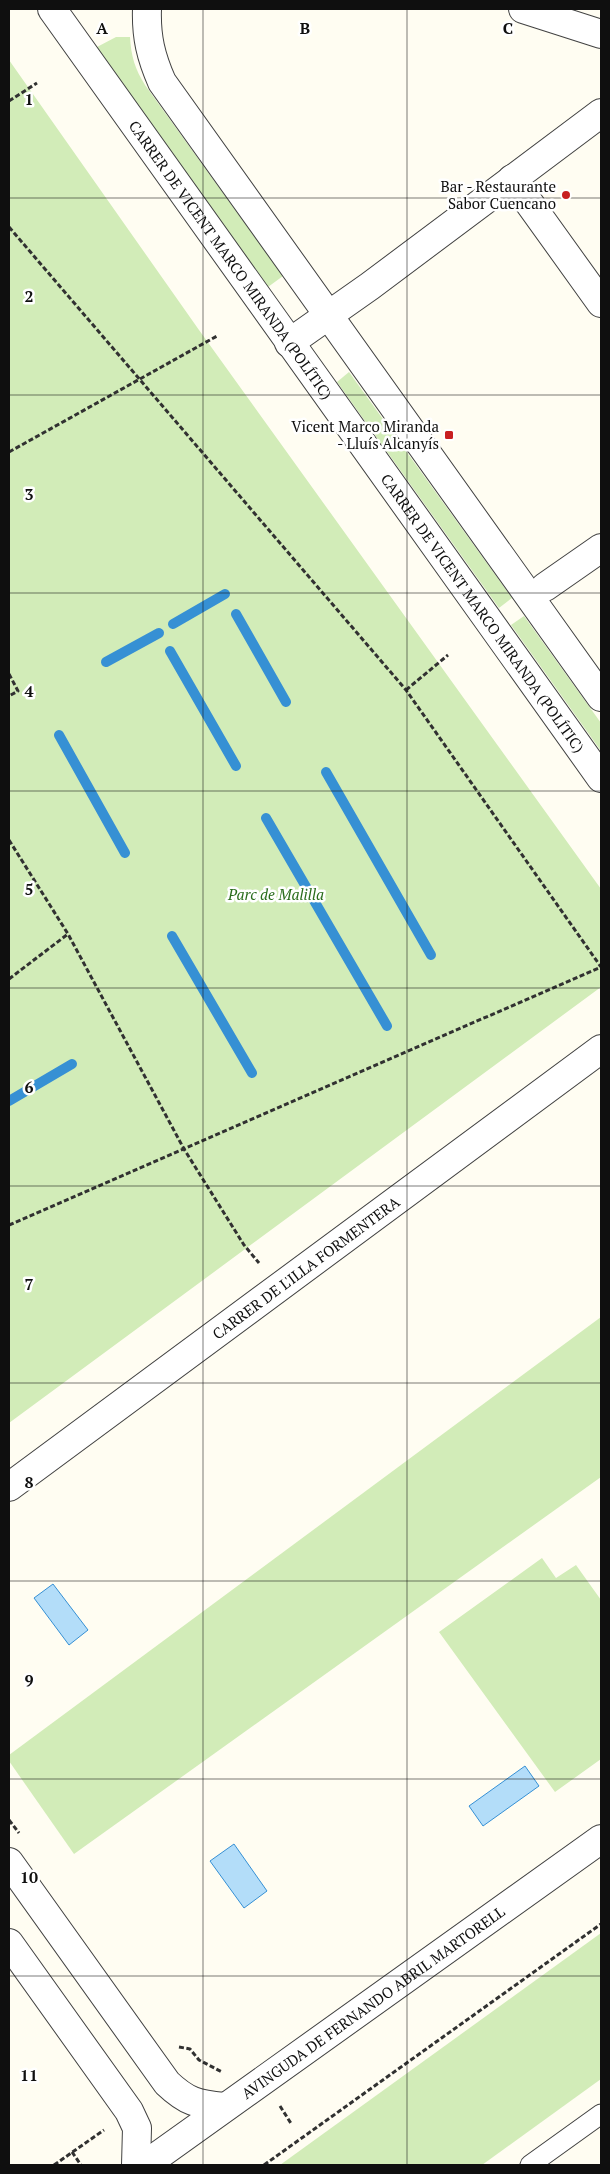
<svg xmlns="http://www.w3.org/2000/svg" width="610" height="2174" viewBox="0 0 610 2174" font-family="'PT Serif',serif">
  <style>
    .green { fill: #d2ecb8 }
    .water { fill: #b3ddf9; stroke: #3690d4 }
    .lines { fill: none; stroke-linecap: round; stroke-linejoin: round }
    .stream { stroke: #3690d4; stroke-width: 10 }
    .service-casing { stroke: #424242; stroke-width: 21 }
    .pedestrian-casing { stroke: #424242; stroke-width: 30 }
    .minor-casing { stroke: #424242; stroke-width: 30 }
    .path { stroke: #313131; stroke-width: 3; stroke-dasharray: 5 2.5; stroke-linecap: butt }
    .service { stroke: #fff; stroke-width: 19 }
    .pedestrian { stroke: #fff; stroke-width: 28 }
    .minor { stroke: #fff; stroke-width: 28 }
    .grid { fill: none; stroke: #0f0f0f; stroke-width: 1; stroke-opacity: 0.55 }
    .poi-dot { fill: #c81f21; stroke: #fff; stroke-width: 2 }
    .labels { text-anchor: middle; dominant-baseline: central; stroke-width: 5; stroke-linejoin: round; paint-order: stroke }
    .poi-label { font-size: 15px; fill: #0f0f0f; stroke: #fff; text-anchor: end }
    .street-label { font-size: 15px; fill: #0f0f0f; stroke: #fff }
    .park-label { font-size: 15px; font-style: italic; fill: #296c1b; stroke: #fff }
    .grid-label { font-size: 16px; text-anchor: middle; font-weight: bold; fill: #0f0f0f; stroke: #fff; stroke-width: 5; stroke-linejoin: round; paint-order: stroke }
  </style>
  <rect width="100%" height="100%" fill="#fffdf2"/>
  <g class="green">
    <path d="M 116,37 L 130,37 C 131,56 135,69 145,85 L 283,276 L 268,287 L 97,47 Z"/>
    <path d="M 9,60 L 199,330 L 601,889 L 601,987 L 9,1423 Z"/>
    <path d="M 349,372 L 512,598 L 499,608 L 337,382 Z"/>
    <path d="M 524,616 L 601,723 L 601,751 L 511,625 Z"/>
    <path d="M 601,1317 L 601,1477 L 74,1854 L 9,1761 L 9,1755 Z"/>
    <path d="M 542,1558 L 556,1578 L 576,1565 L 601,1600 L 601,1759 L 555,1792 L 439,1632 Z"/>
    <path d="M 601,1933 L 601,2079 L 482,2165 L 280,2165 Z"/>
  </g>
  <g class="water">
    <path d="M 53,1584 L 88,1630 L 69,1645 L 34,1598 Z"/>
    <path d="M 525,1766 L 539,1786 L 483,1826 L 469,1806 Z"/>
    <path d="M 234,1844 L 267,1891 L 244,1908 L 210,1861 Z"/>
  </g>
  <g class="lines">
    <g class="stream">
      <path d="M 236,614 L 286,702"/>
      <path d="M 173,624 L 225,594"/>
      <path d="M 170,651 L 236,766"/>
      <path d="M 106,662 L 159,633"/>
      <path d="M 59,735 L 125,853"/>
      <path d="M 326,772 L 431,955"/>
      <path d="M 266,818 L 387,1026"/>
      <path d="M 172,936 L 252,1073"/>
      <path d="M 9,1101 L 72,1064"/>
    </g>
    <defs>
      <path id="service" d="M 530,2165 L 601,2114"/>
      <g id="pedestrian">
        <path d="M 512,179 L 601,303"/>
        <path d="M 545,587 L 601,548"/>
      </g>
      <g id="minor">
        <path id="s1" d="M 52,9 L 601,778"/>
        <path d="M 147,9 C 146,37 151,57 162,82 L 601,697"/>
        <path d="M 523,9 L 601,34"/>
        <path d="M 289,343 L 370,286 L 601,113"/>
        <path id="s2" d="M 9,1487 L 601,1049"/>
        <path d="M 9,1862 L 167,2083 C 187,2102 197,2104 224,2107"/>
        <path d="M 9,1943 L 129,2111 L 137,2128 L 136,2165"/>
        <path id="s3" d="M 145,2165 L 601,1839"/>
      </g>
    </defs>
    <use href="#service" class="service-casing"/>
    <use href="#pedestrian" class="pedestrian-casing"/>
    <use href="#minor" class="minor-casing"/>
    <g class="path">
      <path d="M 9,101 L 37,83"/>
      <path d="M 9,227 L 406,690 L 601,967"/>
      <path d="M 9,452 L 217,336"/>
      <path d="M 9,674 L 18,691 L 9,696"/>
      <path d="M 406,690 L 448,655"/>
      <path d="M 9,840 L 68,934 L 184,1149 L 244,1245 L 259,1263"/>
      <path d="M 9,979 L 68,934"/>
      <path d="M 9,1225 L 601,967"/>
      <path d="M 9,1820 L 19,1833"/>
      <path d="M 179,2047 L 190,2049 L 199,2060 L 222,2072"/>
      <path d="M 280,2106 L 292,2125"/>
      <path d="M 72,2152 L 81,2165"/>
      <path d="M 54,2165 L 104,2130"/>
      <path d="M 264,2165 L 601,1924"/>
    </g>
    <use href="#service" class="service"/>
    <use href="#pedestrian" class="pedestrian"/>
    <use href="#minor" class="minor"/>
  </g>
  <path class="grid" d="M 203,9 L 203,2165M 407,9 L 407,2165M 9,198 L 601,198M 9,395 L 601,395M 9,593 L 601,593M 9,791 L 601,791M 9,988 L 601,988M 9,1186 L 601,1186M 9,1383 L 601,1383M 9,1581 L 601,1581M 9,1779 L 601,1779M 9,1976 L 601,1976"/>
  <g class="poi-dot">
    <circle cx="566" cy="195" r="5"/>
    <rect x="444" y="430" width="10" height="10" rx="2.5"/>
  </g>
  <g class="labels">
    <g class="poi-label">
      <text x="556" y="186">Bar - Restaurante<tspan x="556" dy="17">Sabor Cuencano</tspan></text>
      <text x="439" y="426">Vicent Marco Miranda<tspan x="439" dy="17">- Lluís Alcanyís</tspan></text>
    </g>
    <g class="street-label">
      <text stroke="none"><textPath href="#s1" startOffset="308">CARRER DE VICENT MARCO MIRANDA (POLÍTIC)</textPath></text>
      <text stroke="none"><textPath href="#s1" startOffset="742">CARRER DE VICENT MARCO MIRANDA (POLÍTIC)</textPath></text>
      <text stroke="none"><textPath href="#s2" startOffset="369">CARRER DE L'ILLA FORMENTERA</textPath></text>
      <text stroke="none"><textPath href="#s3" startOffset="280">AVINGUDA DE FERNANDO ABRIL MARTORELL</textPath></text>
    </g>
    <g class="park-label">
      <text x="276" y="894">Parc de Malilla</text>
    </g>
  </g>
  <g class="grid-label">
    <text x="102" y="34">A</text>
    <text x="305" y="34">B</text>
    <text x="508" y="34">C</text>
    <text x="29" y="105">1</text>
    <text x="29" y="302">2</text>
    <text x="29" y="500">3</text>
    <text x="29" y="697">4</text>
    <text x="29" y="895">5</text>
    <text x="29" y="1093">6</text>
    <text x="29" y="1290">7</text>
    <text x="29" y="1488">8</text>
    <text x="29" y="1686">9</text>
    <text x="29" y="1883">10</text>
    <text x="29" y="2081">11</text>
  </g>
  <rect width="610" height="2174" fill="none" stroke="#0f0f0f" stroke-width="20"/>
</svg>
